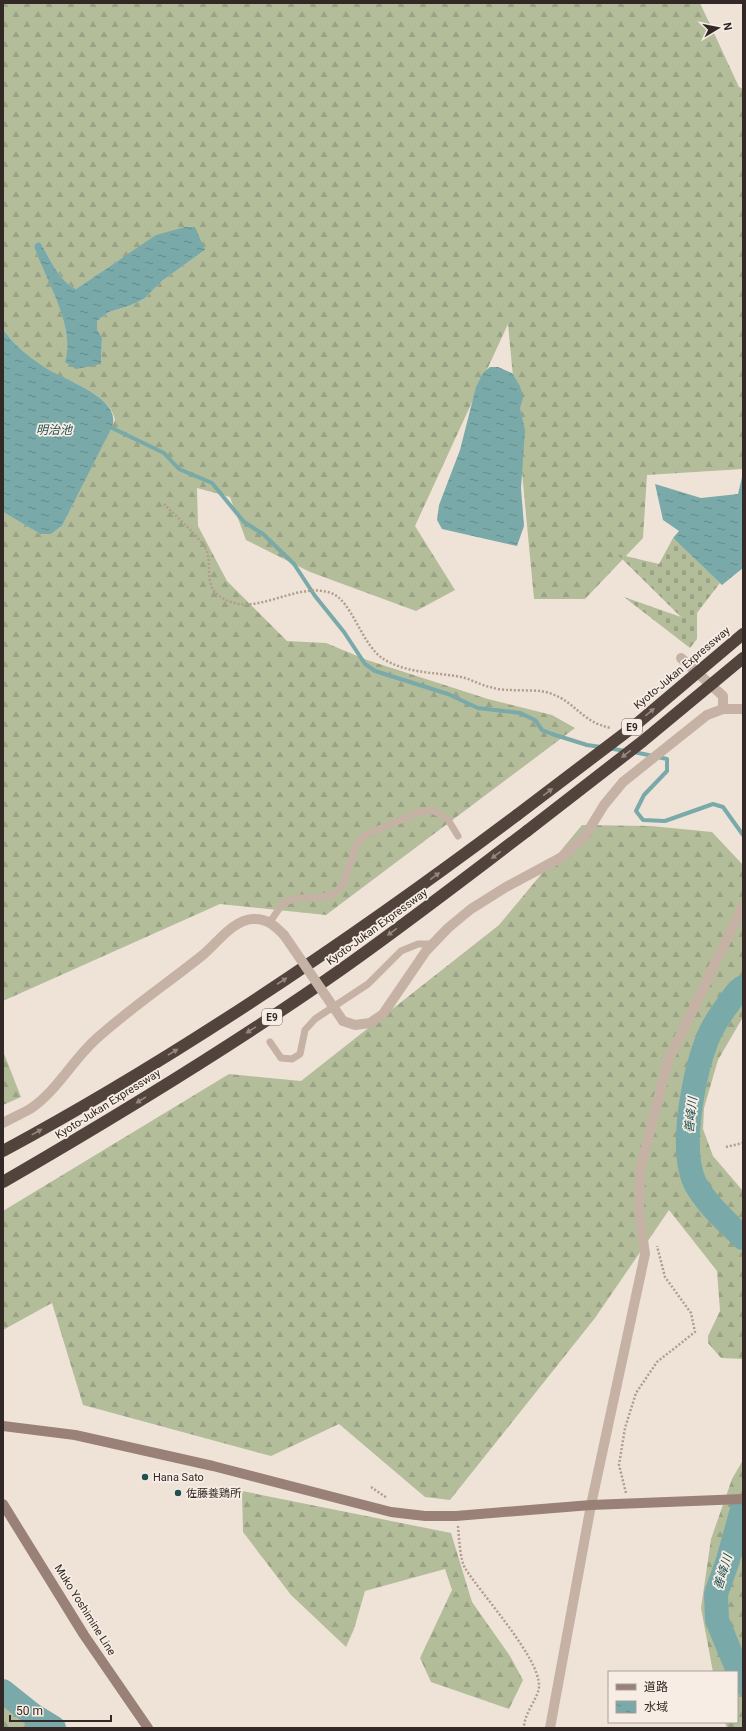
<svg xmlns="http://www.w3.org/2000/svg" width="746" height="1731" viewBox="0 0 746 1731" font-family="Roboto,'Noto Sans JP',sans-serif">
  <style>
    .forest { fill: url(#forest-firs); fill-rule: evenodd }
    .cemetery { fill: url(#cemetery-stones) }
    .water { fill: url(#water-ripples) }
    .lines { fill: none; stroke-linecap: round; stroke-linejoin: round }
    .stream { stroke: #79aaa9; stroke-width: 4 }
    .river { stroke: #79aaa9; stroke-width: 24 }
    .path { stroke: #b29c90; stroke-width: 2.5; stroke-dasharray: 2 2; stroke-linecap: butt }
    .lane { stroke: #c6b2a5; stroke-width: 7 }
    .street { stroke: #c6b2a5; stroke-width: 10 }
    .secondary { stroke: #998177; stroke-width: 10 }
    .highway { stroke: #53433d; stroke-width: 12 }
    .street-bridge { stroke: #c6b2a5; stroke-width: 10 }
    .highway-bridge { stroke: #53433d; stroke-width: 12 }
    .oneway { fill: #958780 }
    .poi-dot { fill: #1e5151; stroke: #f7ede4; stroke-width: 1.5 }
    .labels { text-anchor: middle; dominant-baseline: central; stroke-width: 3.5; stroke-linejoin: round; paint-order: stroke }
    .shield { fill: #f7ede4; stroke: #6d645f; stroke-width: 1 }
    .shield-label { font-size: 10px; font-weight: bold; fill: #322926 }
    .street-label { font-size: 11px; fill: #322926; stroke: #f7ede4 }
    .poi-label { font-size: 11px; fill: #322926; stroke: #f7ede4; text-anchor: start }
    .water-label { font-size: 12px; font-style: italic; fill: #1e5151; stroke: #f7ede4 }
  </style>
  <defs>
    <pattern id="forest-firs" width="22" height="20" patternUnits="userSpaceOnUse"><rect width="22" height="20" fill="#b3bd9a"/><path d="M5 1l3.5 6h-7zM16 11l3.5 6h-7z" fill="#9aa285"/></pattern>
    <pattern id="cemetery-stones" width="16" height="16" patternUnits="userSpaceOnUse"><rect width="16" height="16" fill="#b3bd9a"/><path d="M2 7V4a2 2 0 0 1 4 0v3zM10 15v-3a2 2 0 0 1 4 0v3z" fill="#9aa285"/></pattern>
    <pattern id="water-ripples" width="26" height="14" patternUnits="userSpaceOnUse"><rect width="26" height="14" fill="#79aaa9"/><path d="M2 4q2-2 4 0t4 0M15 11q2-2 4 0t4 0" fill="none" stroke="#648a89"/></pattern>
  </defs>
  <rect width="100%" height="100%" fill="#efe3d8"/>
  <g class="forest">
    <path d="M 3,3 L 700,3 L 739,87 L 743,89 L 743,469 L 647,475 L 643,538 L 585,599 L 534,599 L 508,324 L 415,526 L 455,590 L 416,611 L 310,572 L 246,540 L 230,497 L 197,488 L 198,526 L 227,581 L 287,641 L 326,643 L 367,660 L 488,699 L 552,715 L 575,728 L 326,915 L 220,904 L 3,1001 L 3,512 L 40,534 L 51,534 L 62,526 L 115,420 C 110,392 64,381 43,367 C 28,356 14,345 3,329 ZM 40,242 C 50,258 58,280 76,289 L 122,258 L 205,250 L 162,281 L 144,299 L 129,306 L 109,312 L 97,321 L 97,329 L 102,338 L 101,363 L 66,362 C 75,327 46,279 34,246 L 36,243 Z"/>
    <path d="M 582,825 L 651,826 L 712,832 L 743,865 L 743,1017 L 718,1060 L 704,1108 L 703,1129 L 713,1156 L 743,1191 L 743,1359 L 721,1358 L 708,1343 L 708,1336 L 720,1311 L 717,1271 L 669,1210 L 595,1318 L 450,1500 L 425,1497 L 339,1424 L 271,1456 L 83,1405 L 52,1303 L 3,1330 L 3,1211 L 229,1074 L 301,1081 L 499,925 Z"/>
    <path d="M 3,1051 L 21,1097 L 3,1105 Z"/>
    <path d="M 743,1460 L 743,1728 L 727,1728 L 725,1722 L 737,1722 L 737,1672 L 713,1672 L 701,1608 L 711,1539 L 732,1479 Z"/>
    <path d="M 242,1491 L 451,1533 L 472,1602 L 510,1656 L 523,1680 L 509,1709 L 431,1682 L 420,1658 L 452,1590 L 445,1569 L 365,1591 L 354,1629 L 346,1647 L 291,1595 L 243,1532 Z"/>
    <path d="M 3,1698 L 49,1728 L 3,1728 Z"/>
  </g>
  <path class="cemetery" d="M 673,538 L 720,583 L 697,613 L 697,639 L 690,648 L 624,597 L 681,617 L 617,554 L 659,564 Z"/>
  <g class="water">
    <path d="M 185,227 L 195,227 L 205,250 L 162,281 L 144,299 L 129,306 L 109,312 L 97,321 L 97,329 L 102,338 L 101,364 L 76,369 L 65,362 C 76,327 45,279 34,246 L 36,243 L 40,242 C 50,258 58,280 76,289 L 156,235 Z"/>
    <path d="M 3,329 C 14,345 28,356 44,367 C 63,380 123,397 112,427 L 62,526 L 51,534 L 40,534 L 3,512 Z"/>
    <path d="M 490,367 L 498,367 L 512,373 L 520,386 L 523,398 L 520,408 L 525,430 L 521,488 L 524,526 L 517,546 L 442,529 L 437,520 L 439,505 L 460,450 L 476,387 L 483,373 Z"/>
    <path d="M 743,473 L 743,568 L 722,585 L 673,538 L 679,531 L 663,520 L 655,484 L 701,498 L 738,494 Z"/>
  </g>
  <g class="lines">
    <g class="stream">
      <path d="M 108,426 L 164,453 L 179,469 L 212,483 L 244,522 L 263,534 L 294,564 L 315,596 L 344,632 L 365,664 L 375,671 L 448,694 L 478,708 L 520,713 L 535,720 L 542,730 L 552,734 L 587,745 L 601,747"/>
      <path d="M 608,748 L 625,751"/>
      <path d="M 634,752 L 667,759 L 667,771 L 644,795 L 636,811 L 643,820 L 665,821 L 713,804 L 723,807 L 743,835"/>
    </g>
    <g class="river">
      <path d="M 743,987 L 737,992 C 727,1005 717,1018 710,1033 C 695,1067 678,1148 695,1183 C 706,1204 726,1221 743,1238"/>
      <path d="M 743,1506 L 728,1560 L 716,1594 L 717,1620 L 743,1683"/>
      <path d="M 3,1691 L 33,1715 L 54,1728"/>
    </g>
    <g class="path">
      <path d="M 164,504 C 177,517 193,531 204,546 C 214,559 203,582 217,594 C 251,623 294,580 331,593 C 353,601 361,646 385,660 C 410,674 435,672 461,677 C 471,679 480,685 490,687 C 496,689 504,690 510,690 C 524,691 540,689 552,694 C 575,702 583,723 611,728"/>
      <path d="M 726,1147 L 743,1143"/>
      <path d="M 371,1487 L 387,1498"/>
      <path d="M 626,1493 L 619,1465 L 625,1428 L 636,1393 L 657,1362 L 695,1332 L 691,1313 L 665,1277 L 657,1246"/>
      <path d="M 458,1526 C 459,1537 460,1560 465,1568 C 481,1594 540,1658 539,1686 C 539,1698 524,1712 524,1728"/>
    </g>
    <g class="lane">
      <path d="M 270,922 L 283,903 L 297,898 L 315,898 L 333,895 L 343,884 L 356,846 L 365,835 L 417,813 L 432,810 L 447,818 L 458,836"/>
      <path d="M 270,1042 L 281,1058 L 292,1059 L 300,1054 L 305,1030 L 315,1019 L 368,984 L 401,951 L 418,944 L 433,944"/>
    </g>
    <g class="street">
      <path d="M 681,658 L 723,696 L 723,709"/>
      <path d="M 343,1021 L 355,1025 L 370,1023 L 383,1014 L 426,951 L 448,928 L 471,909 L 506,887 L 562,857 L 585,836 L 604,805 L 623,782 L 707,715 L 723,709 L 743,709"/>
      <path d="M 3,1123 C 12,1118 21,1114 30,1109 C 56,1092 72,1061 95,1040 C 129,1009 168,983 204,954 C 218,942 233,920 253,919 C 267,918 275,926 284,935"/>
      <path d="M 550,1728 L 591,1505 L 645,1254 L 639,1211 L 640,1170 L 668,1061 L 743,906"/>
    </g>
    <g class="secondary">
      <path d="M 3,1426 L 75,1435 L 213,1466 L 391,1512 L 425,1516 L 456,1516 L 591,1505 L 743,1499"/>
      <path d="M 3,1504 L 84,1635 L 148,1728"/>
    </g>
    <g class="highway">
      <path d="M 3,1151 C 183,1054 353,938 517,815"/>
      <path d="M 3,1182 C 117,1116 231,1047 339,971 C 403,926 465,878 527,831"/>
    </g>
    <path class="street-bridge" d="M 284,935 L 343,1021"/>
    <g class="highway-bridge">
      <path d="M 517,815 L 633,727 L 743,634"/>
      <path d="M 527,831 L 643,741 L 743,658"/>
    </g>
  </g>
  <defs><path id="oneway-solid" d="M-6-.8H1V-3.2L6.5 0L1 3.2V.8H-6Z"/></defs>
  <g class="oneway">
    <use href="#oneway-solid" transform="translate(650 712) rotate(-40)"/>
    <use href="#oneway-solid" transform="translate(626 754) rotate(142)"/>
    <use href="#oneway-solid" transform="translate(548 792) rotate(-37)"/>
    <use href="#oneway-solid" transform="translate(496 855) rotate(143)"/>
    <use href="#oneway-solid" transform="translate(435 876) rotate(-36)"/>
    <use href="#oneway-solid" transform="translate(392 932) rotate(144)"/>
    <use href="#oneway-solid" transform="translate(282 981) rotate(-33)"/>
    <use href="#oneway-solid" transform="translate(251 1030) rotate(148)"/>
    <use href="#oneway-solid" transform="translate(173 1052) rotate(-31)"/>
    <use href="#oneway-solid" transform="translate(141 1100) rotate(148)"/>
    <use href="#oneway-solid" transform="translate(37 1132) rotate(-29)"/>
  </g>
  <g class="poi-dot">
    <circle cx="145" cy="1477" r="4"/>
    <circle cx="178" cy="1493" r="4"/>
  </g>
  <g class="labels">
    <g class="shield">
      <rect x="622" y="719" width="20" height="16" rx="3"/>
      <rect x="262" y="1009" width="20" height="16" rx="3"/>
    </g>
    <g class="shield-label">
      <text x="632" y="727">E9</text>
      <text x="272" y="1017">E9</text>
    </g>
    <g class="street-label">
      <text transform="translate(682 668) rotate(-40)">Kyoto-Jukan Expressway</text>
      <text transform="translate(377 927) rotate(-36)">Kyoto-Jukan Expressway</text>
      <text transform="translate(108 1104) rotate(-32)">Kyoto-Jukan Expressway</text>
      <text transform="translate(85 1610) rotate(58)">Muko Yoshimine Line</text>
    </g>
    <g class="poi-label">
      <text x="153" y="1477">Hana Sato</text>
      <text x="186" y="1493">佐藤養鶏所</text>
    </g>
    <g class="water-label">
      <text x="54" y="430">明治池</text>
      <text transform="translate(691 1115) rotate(-84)">善峰川</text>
      <text transform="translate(723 1572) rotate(-73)">善峰川</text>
    </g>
  </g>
  <rect width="746" height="1731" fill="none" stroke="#322926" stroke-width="8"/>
  <rect x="608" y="1671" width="130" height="52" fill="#f7ede4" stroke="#a89f98"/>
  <rect x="616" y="1684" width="20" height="6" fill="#998177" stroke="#a89f98"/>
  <text x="644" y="1691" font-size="12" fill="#322926">道路</text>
  <rect x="616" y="1701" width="20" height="12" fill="url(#water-ripples)" stroke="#a89f98"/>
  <text x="644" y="1711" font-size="12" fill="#322926">水域</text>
  <g transform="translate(718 28) rotate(80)" stroke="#f7ede4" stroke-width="3" paint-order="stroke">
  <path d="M0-3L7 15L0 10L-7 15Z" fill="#322926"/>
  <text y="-6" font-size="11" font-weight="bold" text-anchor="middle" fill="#322926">N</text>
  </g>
  <path d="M10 1715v6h101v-6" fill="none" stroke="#322926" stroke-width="2"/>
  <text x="16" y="1715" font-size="12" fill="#322926" stroke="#f7ede4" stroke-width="3" paint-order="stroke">50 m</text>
</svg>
